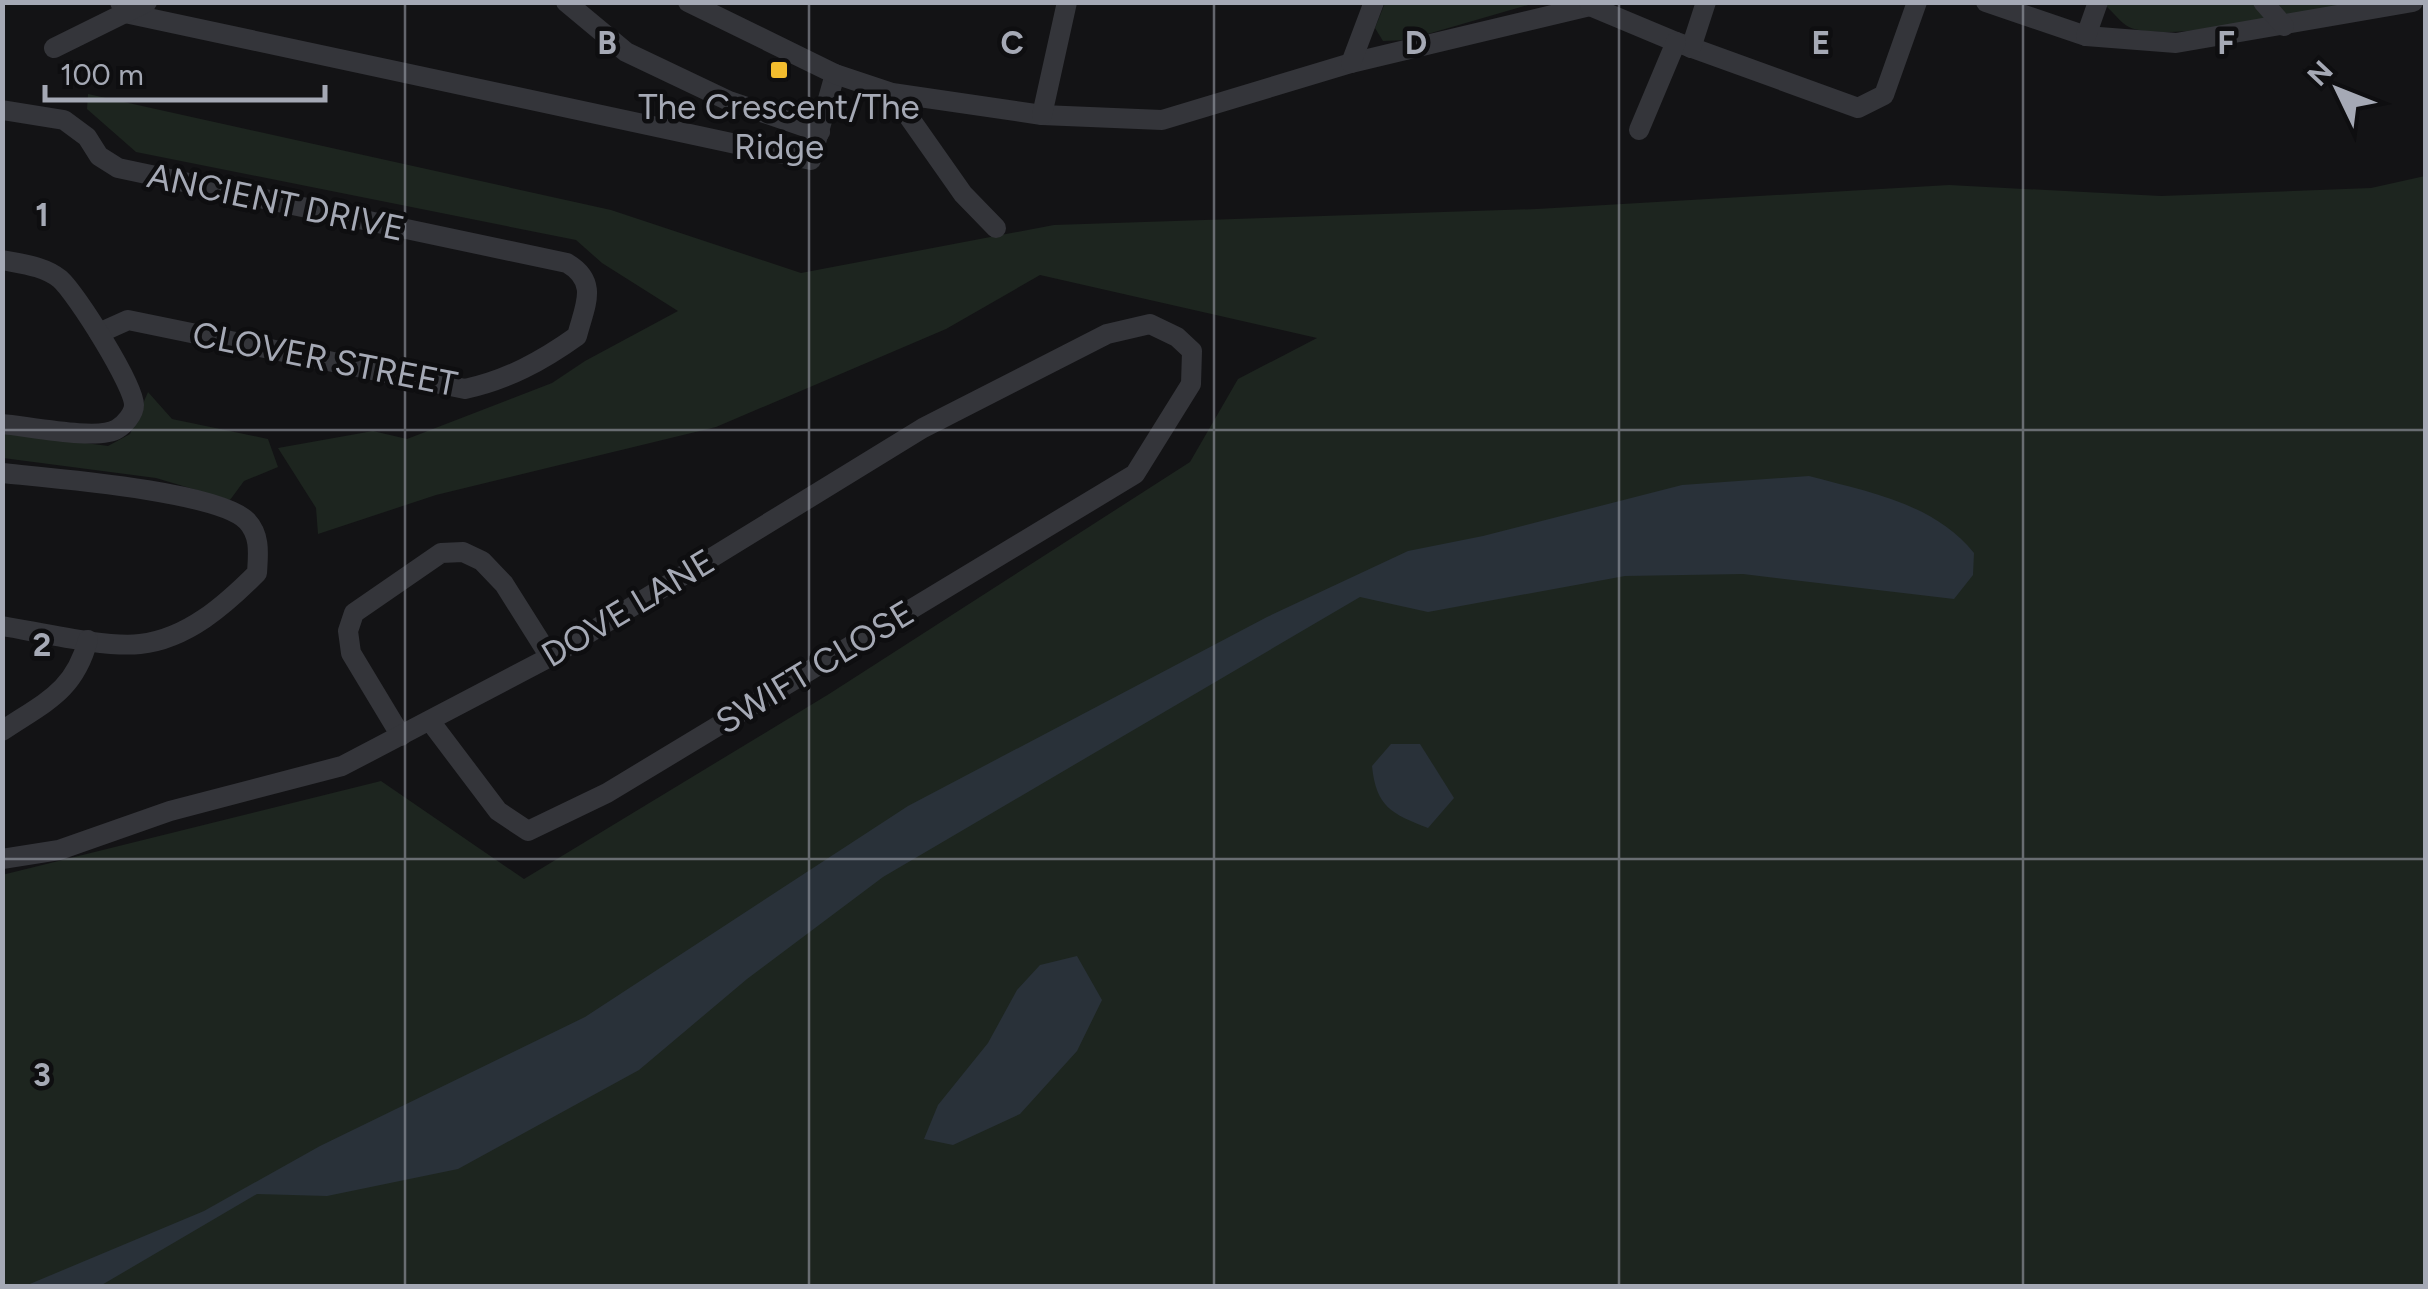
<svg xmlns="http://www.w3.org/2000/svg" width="2428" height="1289" viewBox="0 0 2428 1289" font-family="Figtree,sans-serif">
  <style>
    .green { fill: #1d251f }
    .water { fill: #293139 }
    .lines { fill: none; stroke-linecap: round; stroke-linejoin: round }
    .minor { stroke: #34353a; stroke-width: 20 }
    .grid { fill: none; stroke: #a5a9b5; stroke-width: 2.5; stroke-opacity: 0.55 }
    .poi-dot { fill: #f2bc2e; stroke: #0e0e10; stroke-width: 4 }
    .labels { text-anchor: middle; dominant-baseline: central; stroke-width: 9; stroke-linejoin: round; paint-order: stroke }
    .poi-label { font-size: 35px; fill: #a5a9b5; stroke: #0e0e10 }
    .street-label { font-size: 35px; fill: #a5a9b5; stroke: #0e0e10 }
    .grid-label { font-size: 32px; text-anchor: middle; font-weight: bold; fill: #a5a9b5; stroke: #0e0e10; stroke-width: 9; stroke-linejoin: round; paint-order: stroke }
  </style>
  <rect width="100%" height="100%" fill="#131315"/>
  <g class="green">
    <path d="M 2107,2 L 2362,3 C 2320,12 2163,44 2129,27 C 2121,23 2113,12 2106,6 Z"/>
    <path d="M 1385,3 L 1535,3 L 1407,40 L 1383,41 L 1375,28 Z"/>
    <path d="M 88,94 L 611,210 L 801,273 L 1054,225 L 1537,209 L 1949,185 L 2161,196 L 2371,188 L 2425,176 L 2425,1286 L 3,1286 L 2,875 L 381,781 L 524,879 L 829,694 L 1190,462 L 1238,379 L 1317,338 L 1040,275 L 946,329 L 716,427 L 436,495 L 318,534 L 316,508 L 278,448 L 373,431 L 407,439 L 552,383 L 585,361 L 678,311 L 602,263 L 576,240 L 136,152 L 87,109 Z"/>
    <path d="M 148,392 L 172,419 L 268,439 L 278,467 L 244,481 L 230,500 L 156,478 L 3,458 L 3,432 L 108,446 L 130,434 Z"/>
  </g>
  <g class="water">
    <path d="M 1809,476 C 1868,492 1934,503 1974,553 L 1973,575 L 1954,599 L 1743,574 L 1625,576 L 1428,612 L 1360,597 L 883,877 L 747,979 L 639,1070 L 458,1169 L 327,1196 L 257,1194 L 100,1286 L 25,1286 L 204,1211 L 320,1146 L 585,1017 L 908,806 L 1267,617 L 1408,551 L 1483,536 L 1682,485 Z"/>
    <path d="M 1391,744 L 1420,744 L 1454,798 L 1428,828 C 1392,814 1376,807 1372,766 Z"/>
    <path d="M 1077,956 L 1102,1000 L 1077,1051 L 1020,1114 L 953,1145 L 924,1139 L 938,1105 L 988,1043 L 1017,990 L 1040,965 Z"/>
  </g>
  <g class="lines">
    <g class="minor">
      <path d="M 120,2 L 125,13 L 811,160 L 835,74"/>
      <path d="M 566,2 L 626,52 L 729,101 L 820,132"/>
      <path d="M 688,2 L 835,74 L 892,93 L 1042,115 L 1162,120 L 1351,63 L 1590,6"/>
      <path d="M 1986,2 L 2086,36 L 2176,43 L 2413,2"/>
      <path d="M 2263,2 L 2284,26"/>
      <path d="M 1590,6 L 1676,42 L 1858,108 L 1884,95 L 1917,2"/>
      <path d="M 2086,36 L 2098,2"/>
      <path d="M 54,48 L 147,2"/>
      <path d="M 1691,48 L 1706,2"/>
      <path d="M 1351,63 L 1374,2"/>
      <path d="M 892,93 L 963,194 L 996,228"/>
      <path d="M 2,110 L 64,120 L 87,137 L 99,156 L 118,168 L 567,263 C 599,282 585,305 577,336 C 542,361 507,380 465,389 L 128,320 L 99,333"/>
      <path d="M 1042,115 L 1067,2"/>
      <path d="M 1639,130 L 1676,42"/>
      <path d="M 2,260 C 22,264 44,266 60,279 C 76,293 134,385 134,405 C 134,414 124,425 117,429 C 98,441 27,426 2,424"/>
      <path d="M 2,473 C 50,478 218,491 247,521 C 261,536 258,555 257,573 C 225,605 187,639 140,644 C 105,648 39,632 2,626"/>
      <path d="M 2,731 C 45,702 74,692 88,640"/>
      <path d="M 401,736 L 351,653 L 348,631 L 354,613 L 441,553 L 463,552 L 482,561 L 504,584 L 550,657"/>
      <path d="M 2,859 L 59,850 L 170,811 L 342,766 L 550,657 L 923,428 L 1107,334 L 1150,324 L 1177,337 L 1192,351 L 1191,384 L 1135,474 L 607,793 L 528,831 L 498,811 L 430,721"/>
    </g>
  </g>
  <path class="grid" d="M 405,2 L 405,1286M 809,2 L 809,1286M 1214,2 L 1214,1286M 1619,2 L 1619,1286M 2023,2 L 2023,1286M 2,430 L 2426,430M 2,859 L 2426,859"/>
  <rect class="poi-dot" x="769" y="60" width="20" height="20" rx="5"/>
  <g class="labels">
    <g class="poi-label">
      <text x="779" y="107">The Crescent/The<tspan x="779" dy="40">Ridge</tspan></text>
    </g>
    <g class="street-label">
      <text transform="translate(276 202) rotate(12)">ANCIENT DRIVE</text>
      <text transform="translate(325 359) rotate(11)">CLOVER STREET</text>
      <text transform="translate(628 608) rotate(-31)">DOVE LANE</text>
      <text transform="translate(815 667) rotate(-31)">SWIFT CLOSE</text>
    </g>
  </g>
  <g class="grid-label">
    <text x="607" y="54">B</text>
    <text x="1012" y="54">C</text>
    <text x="1416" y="54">D</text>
    <text x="1821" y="54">E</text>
    <text x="2226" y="54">F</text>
    <text x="42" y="226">1</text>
    <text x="42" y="656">2</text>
    <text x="42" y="1086">3</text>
  </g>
  <rect width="2428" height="1289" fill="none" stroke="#a5a9b5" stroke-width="10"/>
  <g transform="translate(2338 90) rotate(313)" stroke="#0e0e10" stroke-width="8" paint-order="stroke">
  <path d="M0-8L18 38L0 25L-18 38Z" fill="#a5a9b5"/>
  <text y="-15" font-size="28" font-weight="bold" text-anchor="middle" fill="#a5a9b5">N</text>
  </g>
  <path d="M45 85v15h280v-15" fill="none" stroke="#a5a9b5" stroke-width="5"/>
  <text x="60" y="85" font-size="30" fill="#a5a9b5" stroke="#0e0e10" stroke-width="8" paint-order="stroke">100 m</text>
</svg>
